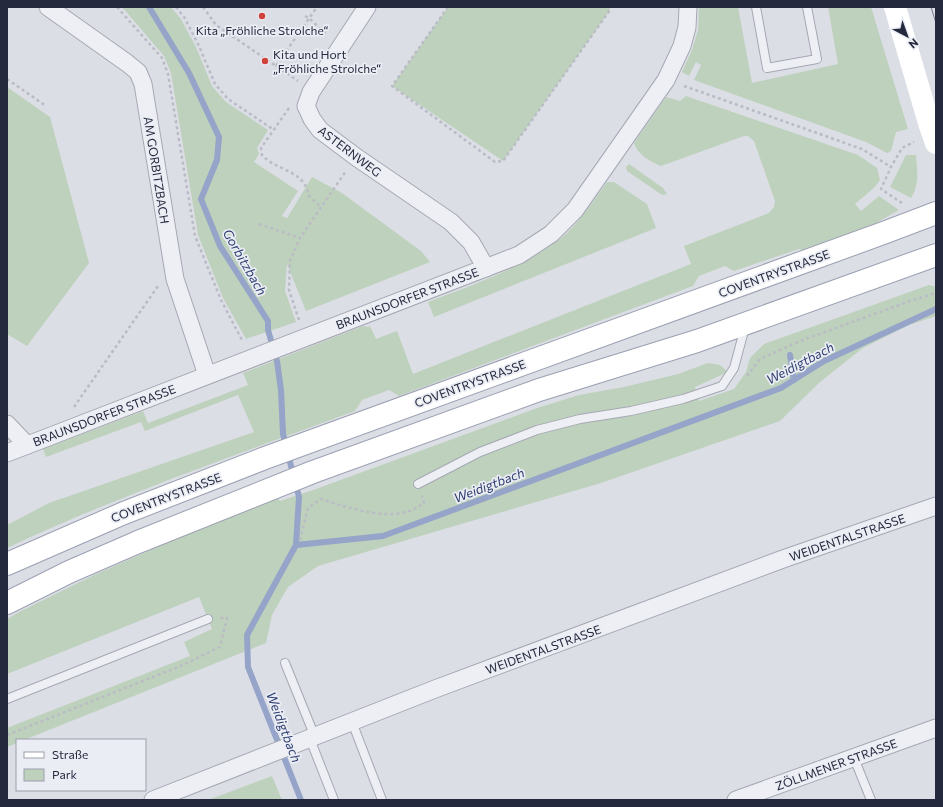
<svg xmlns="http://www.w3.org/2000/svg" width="943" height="807" viewBox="0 0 943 807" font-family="Commissioner,sans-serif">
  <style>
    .green { fill: #bed1bc }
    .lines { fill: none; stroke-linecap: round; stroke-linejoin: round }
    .stream { stroke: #95a4c8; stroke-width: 6 }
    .lane-casing { stroke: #a5a8b3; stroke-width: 10 }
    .street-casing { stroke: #a5a8b3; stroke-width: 19 }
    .primary-casing { stroke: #9ba0b2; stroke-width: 24 }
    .path { stroke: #babcc5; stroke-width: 2.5; stroke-dasharray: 3 3; stroke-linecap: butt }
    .lane { stroke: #eeeff5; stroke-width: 8 }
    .street { stroke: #eeeff5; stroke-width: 17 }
    .secondary { stroke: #fff; stroke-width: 22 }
    .primary { stroke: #fff; stroke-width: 22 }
    .tram { stroke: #757a90; stroke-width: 1 }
    .poi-dot { fill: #d1423b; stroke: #ebedf4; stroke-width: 1.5 }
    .labels { text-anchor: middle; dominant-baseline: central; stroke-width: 3.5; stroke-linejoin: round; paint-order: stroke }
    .poi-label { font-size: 12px; fill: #25293d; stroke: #ebedf4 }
    .street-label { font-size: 12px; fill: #25293d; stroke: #ebedf4 }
    .water-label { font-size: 13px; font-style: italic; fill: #2f3f71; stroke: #ebedf4 }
  </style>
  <rect width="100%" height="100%" fill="#dcdee6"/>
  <g class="green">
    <path d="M 122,7 L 171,7 L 181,19 L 196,47 L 212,86 L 226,102 L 268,130 L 257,148 L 259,154 L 254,162 L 298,191 L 282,216 L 287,218 L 312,177 L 342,193 L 421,251 L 430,262 L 306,311 L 287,264 L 285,291 L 296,322 L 246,339 L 223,298 L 198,235 L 171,73 L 164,56 Z"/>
    <path d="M 448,7 L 609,7 L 610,10 L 503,161 L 392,86 Z"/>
    <path d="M 699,7 L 738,7 L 752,83 L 838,64 L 828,7 L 871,7 L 908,129 L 896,132 L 891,151 L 887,153 L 866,142 L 694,80 L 701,65 L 696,62 L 689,76 L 682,72 L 692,50 L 698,30 Z"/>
    <path d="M 7,87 L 50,117 L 89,263 L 27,346 L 7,334 Z"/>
    <path d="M 686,96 L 858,155 L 877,168 L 880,180 L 875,187 L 855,204 L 861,211 L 879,196 L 899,210 L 876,223 L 802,250 L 799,249 L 734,271 L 725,266 L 699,276 L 693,286 L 399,396 L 389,390 L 362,400 L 355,411 C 238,454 120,495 7,548 L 7,525 L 49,503 L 254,432 L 238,395 L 145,431 L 141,422 L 46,457 L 43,449 L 143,411 L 148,423 L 248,385 L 243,373 L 363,326 L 368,327 L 370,326 L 376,339 L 397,331 L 413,374 L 691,264 L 684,246 L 769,213 L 774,207 L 775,201 L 754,141 L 748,136 L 744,136 L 661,166 C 650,162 637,154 634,143 L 666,97 L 680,101 Z"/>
    <path d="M 906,155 L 916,155 C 917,170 920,184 911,198 L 890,187 Z"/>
    <path d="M 629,164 L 663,188 L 667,194 L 662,195 L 627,171 L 626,167 Z"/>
    <path d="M 607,182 L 614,182 L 647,204 L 656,228 L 434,317 L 428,302 C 472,285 522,268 560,239 C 579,224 593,201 607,182 Z"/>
    <path d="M 929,285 L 936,287 L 936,316 L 909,325 L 863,348 L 820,382 L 780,421 L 601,483 L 318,566 L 288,587 L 272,615 L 266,643 L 24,740 L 17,740 L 17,743 L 7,747 L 7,728 L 190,656 L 184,642 L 212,629 L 199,597 L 7,674 L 7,619 L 19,612 L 94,575 L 162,545 L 278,498 L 280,501 L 316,489 L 537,408 L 579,395 L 624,387 L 678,374 L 708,363 L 720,365 L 728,372 L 695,387 L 699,401 L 734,389 L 746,372 L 750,358 L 764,344 Z"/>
    <path d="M 272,776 L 282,800 L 208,800 Z"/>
  </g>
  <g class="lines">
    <g class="stream">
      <path d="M 149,7 L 189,73 L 219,137 L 217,160 L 201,199 L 220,246 L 268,321 L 268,330 L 277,361 L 281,390 L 283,434 L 286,445"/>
      <path d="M 790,355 L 794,380"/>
      <path d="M 288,454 L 299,497 L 296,545"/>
      <path d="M 301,800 L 248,667 L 247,635 L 296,545 L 383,536 L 781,388 L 824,361 L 936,309"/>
    </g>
    <defs>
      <g id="lane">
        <path d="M 756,7 L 767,68 L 817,59 L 807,7"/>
        <path d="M 418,484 L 480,452 L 537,430 L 580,419 L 631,411 L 683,399 L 722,386 L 734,368 L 745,327"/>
        <path d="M 285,663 L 315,737"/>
        <path d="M 7,699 L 208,619"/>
        <path d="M 352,722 L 382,800"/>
        <path d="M 310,739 L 334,800"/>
        <path d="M 854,758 L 871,800"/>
      </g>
      <g id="street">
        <path d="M 48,7 L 127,63 L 138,72 L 143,84 L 175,279 L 207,375"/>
        <path d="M 367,7 L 311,92 L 306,106 L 312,119 L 320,130 L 356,157 L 451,222 L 471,242 L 486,268"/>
        <path d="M 7,424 L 27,445"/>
        <path d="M 7,453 L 519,255 L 551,234 L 575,210 L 666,80 L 682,46 L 687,27 L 688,7"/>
        <path d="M 153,800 L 435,689 L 783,559 L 936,506"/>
        <path d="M 736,800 L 936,728"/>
      </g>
      <g id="primary">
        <path d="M 7,564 L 124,513 L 265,458 L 886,232 L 936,213"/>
        <path d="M 7,603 L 69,572 L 138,542 L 313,472 L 539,390 L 697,341 L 936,255"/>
      </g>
    </defs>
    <use href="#lane" class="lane-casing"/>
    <use href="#street" class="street-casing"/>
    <use href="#primary" class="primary-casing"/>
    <g class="path">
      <path d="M 117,7 L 162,58 L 168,74 L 195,236 L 221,300 L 243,342"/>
      <path d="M 176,7 L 184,17 L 199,46 L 215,84 L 228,99 L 274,130"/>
      <path d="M 203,7 L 216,25 L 298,81"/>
      <path d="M 448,7 L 392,86 L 495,162 L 503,161 L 610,10 L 609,7"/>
      <path d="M 305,16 L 309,18 L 327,35"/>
      <path d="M 276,66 L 317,7"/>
      <path d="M 7,79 L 46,106"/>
      <path d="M 684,86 L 862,149 L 891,167"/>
      <path d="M 289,108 L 261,148 L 262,155 C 265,158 268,161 272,163 C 286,171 307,176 308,195 L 321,207"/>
      <path d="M 902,203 L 881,189 L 891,167 L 902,148 L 914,142"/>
      <path d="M 259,224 L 300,238"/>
      <path d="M 299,320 L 289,290 L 290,261 L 300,238 L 346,171"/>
      <path d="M 747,376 L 760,359 L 800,341 L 913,300 L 936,293"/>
      <path d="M 74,407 L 158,286"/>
      <path d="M 300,540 L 308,508 L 321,499 C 342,506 379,518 401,513 C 410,512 417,508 424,503 L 422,496"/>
      <path d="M 7,735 L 183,665 L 220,647 L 227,618 L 220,618"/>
    </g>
    <use href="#lane" class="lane"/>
    <use href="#street" class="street"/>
    <path class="secondary" d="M 895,7 L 929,123 L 936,143"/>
    <use href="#primary" class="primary"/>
    <path class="tram" d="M 931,7 L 936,23"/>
  </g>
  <g class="poi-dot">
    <circle cx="262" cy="16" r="4"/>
    <circle cx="265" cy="61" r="4"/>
  </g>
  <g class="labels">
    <g class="poi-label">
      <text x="262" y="30">Kita „Fröhliche Strolche“</text>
      <text x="273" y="54" text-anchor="start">Kita und Hort<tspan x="273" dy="14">„Fröhliche Strolche“</tspan></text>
    </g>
    <g class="street-label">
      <text transform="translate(350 151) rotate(37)">ASTERNWEG</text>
      <text transform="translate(157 170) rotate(81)">AM GORBITZBACH</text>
      <text transform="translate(774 273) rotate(-20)">COVENTRYSTRASSE</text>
      <text transform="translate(407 298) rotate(-21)">BRAUNSDORFER STRASSE</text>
      <text transform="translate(470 383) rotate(-20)">COVENTRYSTRASSE</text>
      <text transform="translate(104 415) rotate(-21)">BRAUNSDORFER STRASSE</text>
      <text transform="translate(166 497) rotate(-21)">COVENTRYSTRASSE</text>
      <text transform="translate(847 537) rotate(-19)">WEIDENTALSTRASSE</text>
      <text transform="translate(543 649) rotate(-20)">WEIDENTALSTRASSE</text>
      <text transform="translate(836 764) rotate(-20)">ZÖLLMENER STRASSE</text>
    </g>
    <g class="water-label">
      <text transform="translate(245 262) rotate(60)">Gorbitzbach</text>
      <text transform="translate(800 363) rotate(-28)">Weidigtbach</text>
      <text transform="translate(489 485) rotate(-21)">Weidigtbach</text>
      <text transform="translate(284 727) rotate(69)">Weidigtbach</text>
    </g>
  </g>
  <rect width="943" height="807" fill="none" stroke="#25293d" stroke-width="16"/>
  <rect x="16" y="739" width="130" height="52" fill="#ebedf4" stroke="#9c9fab"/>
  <rect x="24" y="752" width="20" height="6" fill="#ffffff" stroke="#9c9fab"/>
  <text x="52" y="759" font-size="12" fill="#25293d">Straße</text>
  <rect x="24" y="769" width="20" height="12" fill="#bed1bc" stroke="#9c9fab"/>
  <text x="52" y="779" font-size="12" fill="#25293d">Park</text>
  <g transform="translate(907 36) rotate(139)" stroke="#ebedf4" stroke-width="3" paint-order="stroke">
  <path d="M0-3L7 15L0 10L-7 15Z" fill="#25293d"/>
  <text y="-6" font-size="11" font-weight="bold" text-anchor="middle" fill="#25293d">N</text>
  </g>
</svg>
